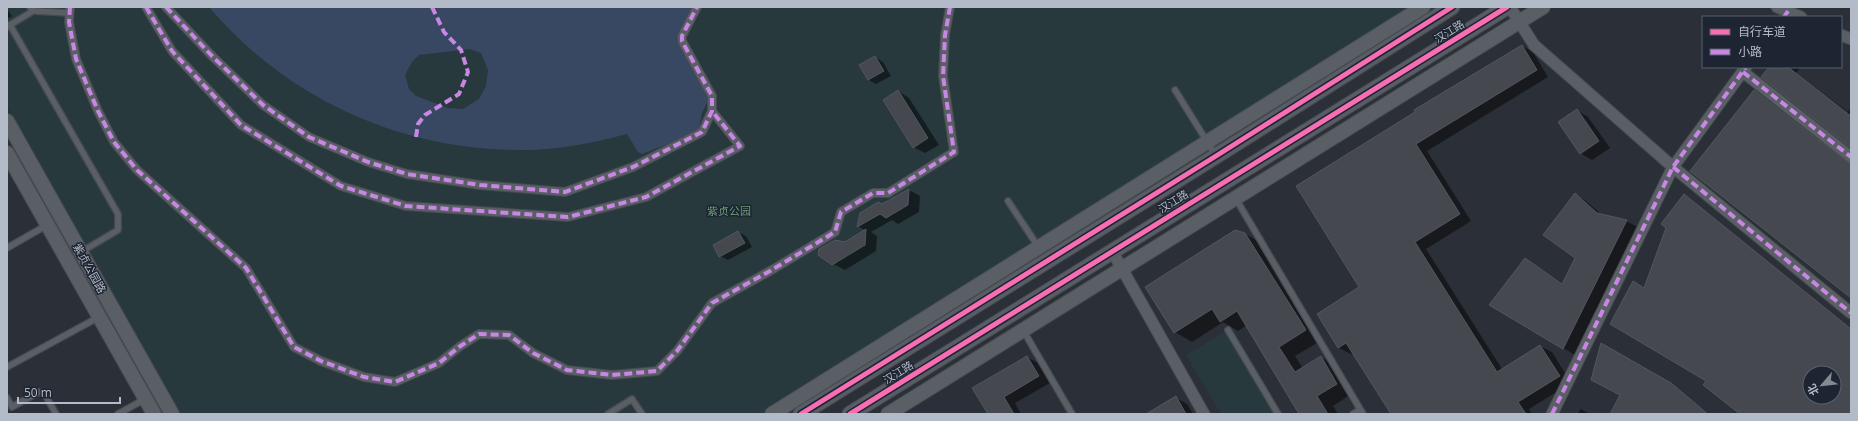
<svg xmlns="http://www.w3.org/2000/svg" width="1858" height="421" viewBox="0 0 1858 421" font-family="'Open Sans','Noto Sans SC',sans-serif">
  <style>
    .green { fill: #27393d }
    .water { fill: #394862; fill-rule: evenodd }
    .shadow { fill: #0007; fill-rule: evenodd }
    .building { fill: #45484f; stroke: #52575f; fill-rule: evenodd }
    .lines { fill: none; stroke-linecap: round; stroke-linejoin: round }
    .service-casing { stroke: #464a50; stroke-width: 8 }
    .pedestrian-casing { stroke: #464a50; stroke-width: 10 }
    .minor-casing { stroke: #464a50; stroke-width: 13 }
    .tertiary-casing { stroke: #464a50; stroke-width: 16 }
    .secondary-casing { stroke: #464a50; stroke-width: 17 }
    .service { stroke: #5a5e65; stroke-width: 5.5 }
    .pedestrian { stroke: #5a5e65; stroke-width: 8 }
    .minor { stroke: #5a5e65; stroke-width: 11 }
    .tertiary { stroke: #5a5e65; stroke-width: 14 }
    .secondary { stroke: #585c64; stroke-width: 15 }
    .quiet { stroke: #c787e3; stroke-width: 4; stroke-dasharray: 8 4; stroke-linecap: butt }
    .cycleway-casing { stroke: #1d2532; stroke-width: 8 }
    .cycleway { stroke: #f96db3; stroke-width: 5 }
    .labels { text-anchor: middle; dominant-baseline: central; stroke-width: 3; stroke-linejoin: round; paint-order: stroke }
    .street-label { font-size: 11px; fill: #b4bbc8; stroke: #1d2532 }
    .park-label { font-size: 11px; fill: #6c9978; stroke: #1d2532 }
  </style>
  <rect width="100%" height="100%" fill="#2b2f37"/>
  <g class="green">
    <path d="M 7,7 L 1452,7 L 801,414 L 179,414 L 7,107 Z"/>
    <path d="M 1228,330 L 1278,414 L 1221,414 L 1186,355 Z"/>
  </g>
  <path class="water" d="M 209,7 L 692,7 L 678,34 L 678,41 L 710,96 L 702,113 L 699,128 L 693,134 L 642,154 L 638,152 L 627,134 C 593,143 558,150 523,150 C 402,151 287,99 209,7 ZM 470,49 L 481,53 L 488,70 L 486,86 L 479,99 L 463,109 L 448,108 L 416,96 L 409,89 L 405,75 L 412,62 L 419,55 Z"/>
  <g class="shadow">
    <path d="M 7,9 L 12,16 L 7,19 Z"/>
    <path d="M 1522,46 L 1533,52 L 1548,77 L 1427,151 L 1471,221 L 1426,249 L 1502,369 L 1540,346 L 1552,352 L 1571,383 L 1529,409 L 1532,414 L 1392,414 L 1353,353 L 1351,354 L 1339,348 L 1318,314 L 1361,288 L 1297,186 Z"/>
    <path d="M 875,57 L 883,62 L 891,76 L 876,84 L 869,80 Z"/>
    <path d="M 1770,67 L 1801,67 L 1796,73 L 1848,112 L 1851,107 L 1851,147 Z"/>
    <path d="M 898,91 L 909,98 L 939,145 L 925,153 L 913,147 Z"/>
    <path d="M 1754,91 L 1766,98 L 1851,164 L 1851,297 Z"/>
    <path d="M 1577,110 L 1588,117 L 1610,148 L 1592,160 L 1580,153 Z"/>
    <path d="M 909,190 L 920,196 L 919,212 L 898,224 L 892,220 L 871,232 L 877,236 L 876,251 L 845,270 L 833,264 L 845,243 L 865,230 L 859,227 L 861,214 L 882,206 Z"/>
    <path d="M 1575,194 L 1586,201 L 1602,215 L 1626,221 L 1638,227 L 1575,355 L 1491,305 L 1526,259 L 1563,284 L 1576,258 Z"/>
    <path d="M 1684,195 L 1851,329 L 1851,414 L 1741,414 L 1707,380 L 1634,282 L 1645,289 ZM 1810,373 L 1834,373 L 1834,397 L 1810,397 Z"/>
    <path d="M 738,232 L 746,236 L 752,247 L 728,260 L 720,256 Z"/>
    <path d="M 1245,234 L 1262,243 L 1322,340 L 1295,356 L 1303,369 L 1321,357 L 1338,367 L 1353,393 L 1333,406 L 1338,414 L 1301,414 L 1247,325 L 1238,331 L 1223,322 L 1192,342 L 1175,332 Z"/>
    <path d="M 1609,349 L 1678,389 L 1709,414 L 1611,414 L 1621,395 Z"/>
    <path d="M 1027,357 L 1038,363 L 1050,383 L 1015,403 L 1021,414 L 989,414 Z"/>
    <path d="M 1176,398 L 1187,404 L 1193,414 L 1148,414 Z"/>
    <path d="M 1581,409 L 1588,413 L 1589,414 L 1577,414 Z"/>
  </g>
  <g class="building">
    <path d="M 1522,45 L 1537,70 L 1416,144 L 1460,214 L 1415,242 L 1497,372 L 1540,345 L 1560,376 L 1518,402 L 1526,414 L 1391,414 L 1346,343 L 1338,348 L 1317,314 L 1359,287 L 1296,186 L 1415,112 L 1414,110 Z"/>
    <path d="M 875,56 L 884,71 L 868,80 L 859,65 Z"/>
    <path d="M 1769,67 L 1788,67 L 1851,116 L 1851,148 L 1761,77 Z"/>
    <path d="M 898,90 L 928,138 L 913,148 L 883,100 Z"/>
    <path d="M 1754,90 L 1847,162 L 1851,164 L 1851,298 L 1690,171 Z"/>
    <path d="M 1577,109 L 1599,141 L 1580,154 L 1558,122 Z"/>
    <path d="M 909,189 L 908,205 L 886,218 L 880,214 L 857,227 L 860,213 L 878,202 L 882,204 Z"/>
    <path d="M 1575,193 L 1597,213 L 1627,220 L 1563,349 L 1489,305 L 1525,258 L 1562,284 L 1575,258 L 1543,235 Z"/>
    <path d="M 1684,194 L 1851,329 L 1851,414 L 1740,414 L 1703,385 L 1706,381 L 1610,324 L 1633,281 L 1644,288 L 1666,228 L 1661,224 ZM 1810,373 L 1834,373 L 1834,397 L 1810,397 Z"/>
    <path d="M 866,229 L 865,245 L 832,265 L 818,255 L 819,249 L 835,240 L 845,242 Z"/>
    <path d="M 1235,230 L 1245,233 L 1306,330 L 1279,347 L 1295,372 L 1321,356 L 1337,384 L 1317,396 L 1328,414 L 1299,414 L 1237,311 L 1220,322 L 1212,309 L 1174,333 L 1145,287 Z"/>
    <path d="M 738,231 L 745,243 L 719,257 L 713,245 Z"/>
    <path d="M 1601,343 L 1671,383 L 1708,414 L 1610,414 L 1620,395 L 1591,380 Z"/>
    <path d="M 1027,356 L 1039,376 L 1004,397 L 1014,414 L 988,414 L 972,388 Z"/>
    <path d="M 1176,396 L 1186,414 L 1146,414 Z"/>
  </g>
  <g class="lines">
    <defs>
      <g id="service">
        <path d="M 33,11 L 70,13"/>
        <path d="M 10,25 L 33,11 L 30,7"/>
        <path d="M 7,27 L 10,25 L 118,214 L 118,230 L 81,252"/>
        <path d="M 1175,90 L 1216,156"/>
        <path d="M 1236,199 L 1363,414"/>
        <path d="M 1008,201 L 1039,248"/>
        <path d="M 7,248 L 47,225"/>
        <path d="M 1023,330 L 1072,414"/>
        <path d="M 1228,330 L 1278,414"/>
        <path d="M 7,367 L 99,317"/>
        <path d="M 7,398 L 12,407 L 39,392 L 44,393 L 56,414"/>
        <path d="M 118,414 L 145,399"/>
        <path d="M 608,414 L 632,399 L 642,414"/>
        <path d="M 1353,414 L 1360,410"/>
      </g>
      <g id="pedestrian">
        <path d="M 70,7 L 69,22 L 76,59 L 98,111 L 114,142 L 137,170 L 246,268 L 294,347 L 321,361 L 364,377 L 395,382 L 439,363 L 459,347 L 479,334 L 509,335 L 533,353 L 567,370 L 612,375 L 657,371 L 677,351 L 712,303 L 770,271 L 835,232 L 841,212 L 873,193 L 888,193 L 954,152 L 943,76 L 945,35 L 950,7"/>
        <path d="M 146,7 L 172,51 L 241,125 L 341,186 L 406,206 L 568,217 L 646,197 L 740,146 L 712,111"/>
        <path d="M 166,7 L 212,56 L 263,105 L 309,137 L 368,162 L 407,174 L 480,185 L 565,192 L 633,167 L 702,132 L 712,111 L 712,96 L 682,41 L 682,36 L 697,7"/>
      </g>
      <g id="minor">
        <path d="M 1510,7 L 1534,45 L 1673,167 L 1851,313"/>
        <path d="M 1777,7 L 1801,17"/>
        <path d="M 1841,35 L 1851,39"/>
        <path d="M 1743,72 L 1851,157"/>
        <path d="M 1112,251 L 1204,414"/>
        <path d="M 1552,414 L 1673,167 L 1746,67"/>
      </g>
      <g id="tertiary">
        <path d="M 7,121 L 172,414"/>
        <path d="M 7,153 L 154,414"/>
        <path d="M 772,414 L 1423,7"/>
        <path d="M 888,414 L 1543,7"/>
      </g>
      <g id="secondary">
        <path d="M 801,414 L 1216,156 L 1452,7"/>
        <path d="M 850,414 L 1507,7"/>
      </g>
    </defs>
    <use href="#service" class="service-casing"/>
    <use href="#pedestrian" class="pedestrian-casing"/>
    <use href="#minor" class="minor-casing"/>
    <use href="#tertiary" class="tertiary-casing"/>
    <use href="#secondary" class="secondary-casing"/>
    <use href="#service" class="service"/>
    <use href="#pedestrian" class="pedestrian"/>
    <use href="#minor" class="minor"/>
    <use href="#tertiary" class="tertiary"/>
    <use href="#secondary" class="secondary"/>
    <g class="quiet">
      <path d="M 70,7 L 69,22 L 76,59 L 98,111 L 114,142 L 137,170 L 246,268 L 294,347 L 321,361 L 364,377 L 395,382 L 439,363 L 459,347 L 479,334 L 509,335 L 533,353 L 567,370 L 612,375 L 657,371 L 677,351 L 712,303 L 770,271 L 835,232 L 841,212 L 873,193 L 888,193 L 954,152 L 943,76 L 945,35 L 950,7"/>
      <path d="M 146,7 L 172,51 L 241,125 L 341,186 L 406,206 L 568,217 L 646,197 L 740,146 L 712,111"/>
      <path d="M 166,7 L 212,56 L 263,105 L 309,137 L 368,162 L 407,174 L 480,185 L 565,192 L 633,167 L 702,132 L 712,111 L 712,96 L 682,41 L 682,36 L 697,7"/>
      <path d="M 1784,17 L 1788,11"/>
      <path d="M 1743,72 L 1851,157"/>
      <path d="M 416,137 L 418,124 L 425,115 L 459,94 L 468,72 L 461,50 L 444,32 L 432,7"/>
      <path d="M 1673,167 L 1851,313"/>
      <path d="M 1552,414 L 1673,167 L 1746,67"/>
    </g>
    <defs>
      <g id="cycleway">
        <path d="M 801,414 L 1216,156 L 1452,7"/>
        <path d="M 850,414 L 1507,7"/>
      </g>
    </defs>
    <use href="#cycleway" class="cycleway-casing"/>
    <use href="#cycleway" class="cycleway"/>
  </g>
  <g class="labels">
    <g class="street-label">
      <text transform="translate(1449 31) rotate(-32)">汉江路</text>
      <text transform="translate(1173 201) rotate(-32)">汉江路</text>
      <text transform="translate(90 268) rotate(61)">紫贞公园路</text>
      <text transform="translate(898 372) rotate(-32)">汉江路</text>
    </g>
    <g class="park-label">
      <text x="729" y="210">紫贞公园</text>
    </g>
  </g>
  <rect width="1858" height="421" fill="none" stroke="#b4bbc8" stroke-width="16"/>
  <rect x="1702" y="16" width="140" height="52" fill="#1d2532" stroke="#59616e"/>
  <rect x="1710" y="29" width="20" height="6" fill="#f96db3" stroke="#59616e"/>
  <text x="1738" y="36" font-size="12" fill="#b4bbc8">自行车道</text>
  <rect x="1710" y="49" width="20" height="6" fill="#c787e3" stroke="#59616e"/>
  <text x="1738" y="56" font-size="12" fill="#b4bbc8">小路</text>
  <g transform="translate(1822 385) rotate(242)"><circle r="19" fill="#1d2532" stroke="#59616e"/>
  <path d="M0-3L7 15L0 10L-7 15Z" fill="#848a95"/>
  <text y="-6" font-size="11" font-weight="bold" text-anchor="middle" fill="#b4bbc8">北</text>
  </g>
  <path d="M18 397v6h102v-6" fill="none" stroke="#b4bbc8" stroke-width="2"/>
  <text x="24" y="397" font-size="12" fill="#b4bbc8" stroke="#1d2532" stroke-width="3" paint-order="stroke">50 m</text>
</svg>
